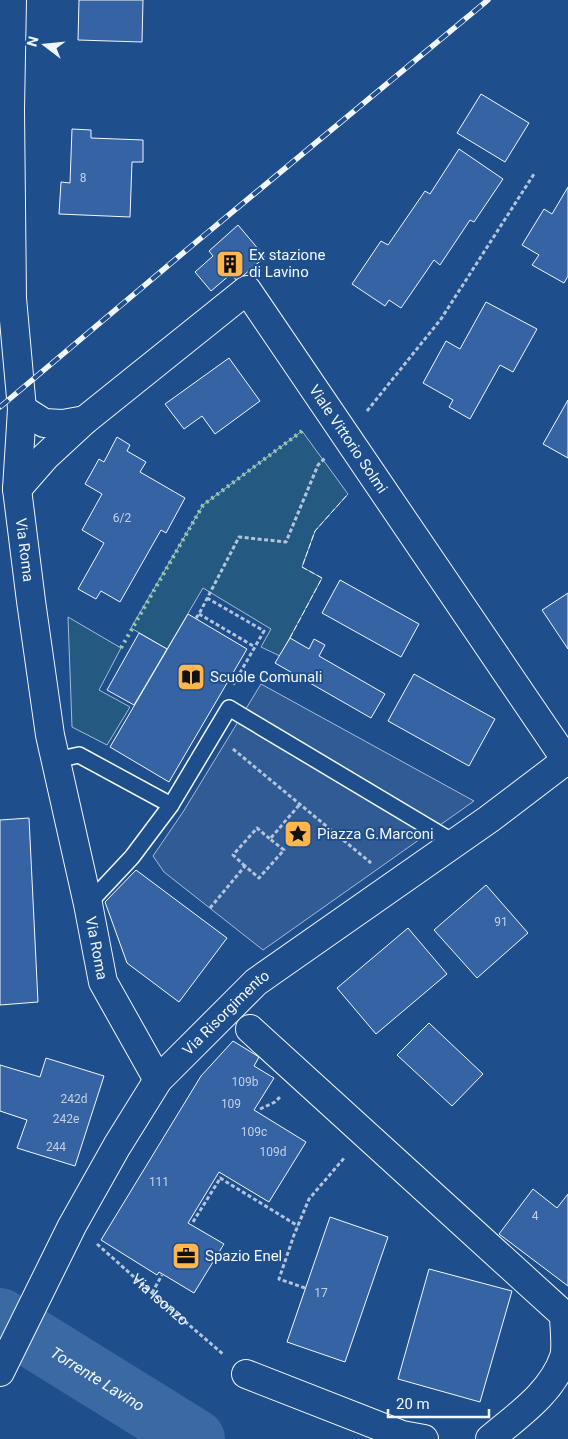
<svg xmlns="http://www.w3.org/2000/svg" width="568" height="1439" viewBox="0 0 568 1439" font-family="Roboto,sans-serif">
  <style>
    .green { fill: #245a82; stroke: #a8bbd7 }
    .parking { fill: #305b95; stroke: #a8bbd7 }
    .lines { fill: none; stroke-linecap: round; stroke-linejoin: round }
    .river { stroke: #3b69a3; stroke-width: 60 }
    .building { fill: #3563a3; stroke: #f2f6ff }
    .service-casing { stroke: #f2f6ff; stroke-width: 18 }
    .minor-casing { stroke: #f2f6ff; stroke-width: 30 }
    .secondary-casing { stroke: #f2f6ff; stroke-width: 30 }
    .path { stroke: #b3c4dc; stroke-width: 3; stroke-dasharray: 4 2.5; stroke-linecap: butt }
    .service { stroke: #1f4e8c; stroke-width: 15 }
    .minor { stroke: #1f4e8c; stroke-width: 28 }
    .secondary { stroke: #1f4e8c; stroke-width: 28 }
    .rail-casing { stroke: #f2f6ff; stroke-width: 5.5 }
    .rail { stroke: #1f4e8c; stroke-width: 4; stroke-dasharray: 11; stroke-linecap: butt }
    .hedge { stroke: #97c8a6; stroke-width: 4; stroke-dasharray: 2.5 4; stroke-linecap: butt }
    .fence { stroke: #f2f6ff; stroke-width: 1; stroke-dasharray: 6 2.5; stroke-linecap: butt }
    .labels { text-anchor: middle; dominant-baseline: central; stroke-width: 4; stroke-linejoin: round; paint-order: stroke }
    .number-label { font-size: 12px; fill: #c3d1e8 }
    .poi-label { font-size: 15px; fill: #f2f6ff; stroke: #1f4e8c; text-anchor: start }
    .street-label { font-size: 15px; fill: #f2f6ff; stroke: #1f4e8c }
    .water-label { font-size: 16px; font-style: italic; fill: #f2f6ff; stroke: #1f4e8c }
  </style>
  <rect width="100%" height="100%" fill="#1f4e8c"/>
  <g class="green">
    <path d="M 302,431 L 348,494 L 315,531 L 302,567 L 322,578 L 280,656 L 261,647 L 271,629 L 203,588 L 167,649 L 131,628 L 203,505 Z"/>
    <path d="M 68,617 L 121,648 L 99,690 L 130,707 L 107,745 L 72,727 Z"/>
  </g>
  <path class="parking" d="M 261,684 L 474,801 L 263,950 L 164,872 L 153,856 L 183,812 Z"/>
  <g class="lines">
    <path class="river" id="s1" d="M 0,1318 L 195,1439"/>
  </g>
  <g class="building">
    <path d="M 79,0 L 143,0 L 142,42 L 78,40 Z"/>
    <path d="M 481,94 L 529,123 L 505,162 L 457,133 Z"/>
    <path d="M 72,129 L 91,130 L 91,138 L 143,140 L 143,162 L 132,162 L 130,217 L 59,214 L 61,182 L 70,183 Z"/>
    <path d="M 459,149 L 503,179 L 474,222 L 470,220 L 440,265 L 434,260 L 401,308 L 389,300 L 385,306 L 352,284 L 381,241 L 388,245 L 425,191 L 430,194 Z"/>
    <path d="M 568,187 L 568,276 L 564,283 L 532,265 L 539,255 L 522,245 L 544,209 L 552,214 Z"/>
    <path d="M 238,225 L 265,257 L 237,281 L 231,274 L 211,291 L 195,272 L 213,256 L 209,251 Z"/>
    <path d="M 486,302 L 537,329 L 513,372 L 500,365 L 470,419 L 449,407 L 453,400 L 423,383 L 446,341 L 460,349 Z"/>
    <path d="M 229,358 L 260,401 L 215,434 L 202,416 L 184,429 L 165,404 Z"/>
    <path d="M 568,400 L 568,458 L 543,444 Z"/>
    <path d="M 117,437 L 130,445 L 127,451 L 146,462 L 140,472 L 185,498 L 166,533 L 161,530 L 120,602 L 101,591 L 96,599 L 78,589 L 104,543 L 82,530 L 102,494 L 85,484 L 99,459 L 104,462 Z"/>
    <path d="M 340,580 L 419,624 L 401,657 L 322,613 Z"/>
    <path d="M 568,593 L 568,649 L 542,610 Z"/>
    <path d="M 188,614 L 247,649 L 169,782 L 110,747 Z"/>
    <path d="M 139,633 L 167,649 L 134,705 L 107,690 Z"/>
    <path d="M 290,638 L 309,649 L 314,639 L 325,645 L 319,656 L 385,694 L 371,718 L 275,663 Z"/>
    <path d="M 414,674 L 495,719 L 469,766 L 388,721 Z"/>
    <path d="M 29,818 L 38,1002 L 0,1005 L 0,820 Z"/>
    <path d="M 136,870 L 227,938 L 179,1002 L 127,963 L 105,902 Z"/>
    <path d="M 486,885 L 528,933 L 477,978 L 434,930 Z"/>
    <path d="M 408,928 L 447,974 L 376,1034 L 337,988 Z"/>
    <path d="M 429,1023 L 483,1074 L 452,1106 L 397,1055 Z"/>
    <path d="M 233,1041 L 259,1057 L 254,1066 L 274,1078 L 254,1110 L 306,1142 L 269,1202 L 219,1172 L 188,1223 L 224,1244 L 194,1293 L 159,1272 L 157,1275 L 101,1240 L 201,1076 Z"/>
    <path d="M 46,1058 L 104,1076 L 75,1166 L 17,1148 L 27,1120 L 0,1111 L 0,1065 L 40,1077 Z"/>
    <path d="M 533,1189 L 557,1208 L 568,1194 L 568,1286 L 499,1234 Z"/>
    <path d="M 330,1217 L 388,1237 L 345,1362 L 287,1342 Z"/>
    <path d="M 429,1269 L 512,1291 L 480,1402 L 398,1379 Z"/>
  </g>
  <g class="lines">
    <defs>
      <g id="service">
        <path d="M 56,760 L 79,755 L 171,805 L 229,708 L 455,843"/>
        <path d="M 88,904 L 132,857 L 171,805"/>
      </g>
      <g id="minor">
        <path id="s3" d="M 12,0 L 10,110 L 12,298 L 22,409 L 17,489 L 31,601 L 50,735 L 88,904 L 103,982 L 158,1080"/>
        <path d="M 22,409 L 44,423 L 63,424 L 85,420"/>
        <path id="s4" d="M 17,489 L 45,457 L 85,420 L 247,290 L 568,763"/>
        <path d="M 250,1029 L 564,1315 C 564,1326 567,1347 564,1357 C 552,1393 517,1416 490,1439"/>
        <path d="M 246,1374 L 402,1435 L 424,1439"/>
      </g>
      <g id="secondary">
        <path id="s5" d="M 0,1372 L 72,1226 L 117,1146 L 158,1080 L 256,982 L 489,819 L 568,759"/>
      </g>
    </defs>
    <use href="#service" class="service-casing"/>
    <use href="#minor" class="minor-casing"/>
    <use href="#secondary" class="secondary-casing"/>
    <g class="path">
      <path d="M 367,411 L 441,319 L 534,174"/>
      <path d="M 207,598 L 264,631 L 233,685"/>
      <path d="M 199,614 L 255,647"/>
      <path d="M 196,618 L 199,614 L 239,537 L 286,542 L 318,465 L 325,458"/>
      <path d="M 233,749 L 371,863"/>
      <path d="M 245,866 L 233,855 L 257,828 L 270,839"/>
      <path d="M 210,908 L 245,866 L 259,878 L 284,850 L 270,839 L 300,804"/>
      <path d="M 260,1109 L 275,1102 L 280,1097"/>
      <path d="M 220,1178 L 298,1226"/>
      <path d="M 193,1222 L 221,1177"/>
      <path id="s2" d="M 97,1244 L 152,1293 L 224,1355"/>
      <path d="M 305,1288 L 279,1279 L 294,1235 L 309,1199 L 345,1157"/>
      <path d="M 152,1293 L 162,1275"/>
    </g>
    <use href="#service" class="service"/>
    <use href="#minor" class="minor"/>
    <use href="#secondary" class="secondary"/>
    <defs>
      <path id="rail" d="M 0,407 L 189,248 L 488,0"/>
    </defs>
    <use href="#rail" class="rail-casing"/>
    <use href="#rail" class="rail"/>
    <path class="hedge" d="M 121,648 L 203,505 L 302,431"/>
    <path class="fence" d="M 290,638 L 322,578 L 302,567 L 315,531 L 348,494"/>
  </g>
  <defs>
    <symbol id="building-square" viewBox="-11 -11 22 22"><rect x="-9" y="-9" width="18" height="18" rx="4" fill="#ffb74d" stroke="#1f4e8c"/><path d="M-4-6H4V6H1V3H-1V6H-4ZM-2.5-4.3h1.7v1.8h-1.7ZM.8-4.3h1.7v1.8H.8ZM-2.5-1h1.7V.8h-1.7ZM.8-1h1.7V.8H.8Z" fill="#111"/></symbol>
    <symbol id="library-square" viewBox="-11 -11 22 22"><rect x="-9" y="-9" width="18" height="18" rx="4" fill="#ffb74d" stroke="#1f4e8c"/><path d="M-6-4Q-3-5.5-.7-3.5V5Q-3 3-6 4ZM6-4Q3-5.5 .7-3.5V5Q3 3 6 4Z" fill="#111"/></symbol>
    <symbol id="sight-square" viewBox="-11 -11 22 22"><rect x="-9" y="-9" width="18" height="18" rx="4" fill="#ffb74d" stroke="#1f4e8c"/><path d="M0-6L1.8-2.2L6-1.7L2.9 1.2L3.7 5.4L0 3.3L-3.7 5.4L-2.9 1.2L-6-1.7L-1.8-2.2Z" fill="#111"/></symbol>
    <symbol id="office-square" viewBox="-11 -11 22 22"><rect x="-9" y="-9" width="18" height="18" rx="4" fill="#ffb74d" stroke="#1f4e8c"/><path d="M-6-3h4V-5.5h4V-3h4V5H-6ZM-1-4.5V-3h2v-1.5ZM-6 0V1H6V0Z" fill="#111"/></symbol>
  </defs>
  <g fill-rule="evenodd">
    <use href="#building-square" x="214" y="248" width="32" height="32"/>
    <use href="#library-square" x="175" y="661" width="32" height="32"/>
    <use href="#sight-square" x="282" y="818" width="32" height="32"/>
    <use href="#office-square" x="170" y="1240" width="32" height="32"/>
  </g>
  <g class="labels">
    <g class="number-label">
      <text x="83" y="178">8</text>
      <text x="122" y="518">6/2</text>
      <text x="501" y="922">91</text>
      <text x="245" y="1082">109b</text>
      <text x="74" y="1099">242d</text>
      <text x="231" y="1104">109</text>
      <text x="66" y="1119">242e</text>
      <text x="254" y="1132">109c</text>
      <text x="56" y="1147">244</text>
      <text x="273" y="1152">109d</text>
      <text x="159" y="1182">111</text>
      <text x="535" y="1216">4</text>
      <text x="321" y="1293">17</text>
    </g>
    <g class="poi-label">
      <text x="249" y="255">Ex stazione<tspan x="249" dy="17">di Lavino</tspan></text>
      <text x="210" y="677">Scuole Comunali</text>
      <text x="317" y="834">Piazza G.Marconi</text>
      <text x="205" y="1256">Spazio Enel</text>
    </g>
    <g class="street-label">
      <text stroke="none"><textPath href="#s4" startOffset="485">Viale Vittorio Solmi</textPath></text>
      <text stroke="none"><textPath href="#s3" startOffset="551">Via Roma</textPath></text>
      <text stroke="none"><textPath href="#s3" startOffset="956">Via Roma</textPath></text>
      <text stroke="none"><textPath href="#s5" startOffset="428">Via Risorgimento</textPath></text>
      <text stroke="none"><textPath href="#s2" startOffset="84">Via Isonzo</textPath></text>
    </g>
    <g class="water-label">
      <text stroke="none"><textPath href="#s1" startOffset="115">Torrente Lavino</textPath></text>
    </g>
  </g>
  <g transform="translate(45 45) rotate(286)" stroke="#1f4e8c" stroke-width="4" paint-order="stroke">
  <path d="M0-4L9 19L0 12L-9 19Z" fill="#f2f6ff"/>
  <text y="-8" font-size="14" font-weight="bold" text-anchor="middle" fill="#f2f6ff">N</text>
  </g>
  <path d="M388 1409v8h101v-8" fill="none" stroke="#f2f6ff" stroke-width="2.5"/>
  <text x="396" y="1409" font-size="15" fill="#f2f6ff" stroke="#1f4e8c" stroke-width="4" paint-order="stroke">20 m</text>
</svg>
